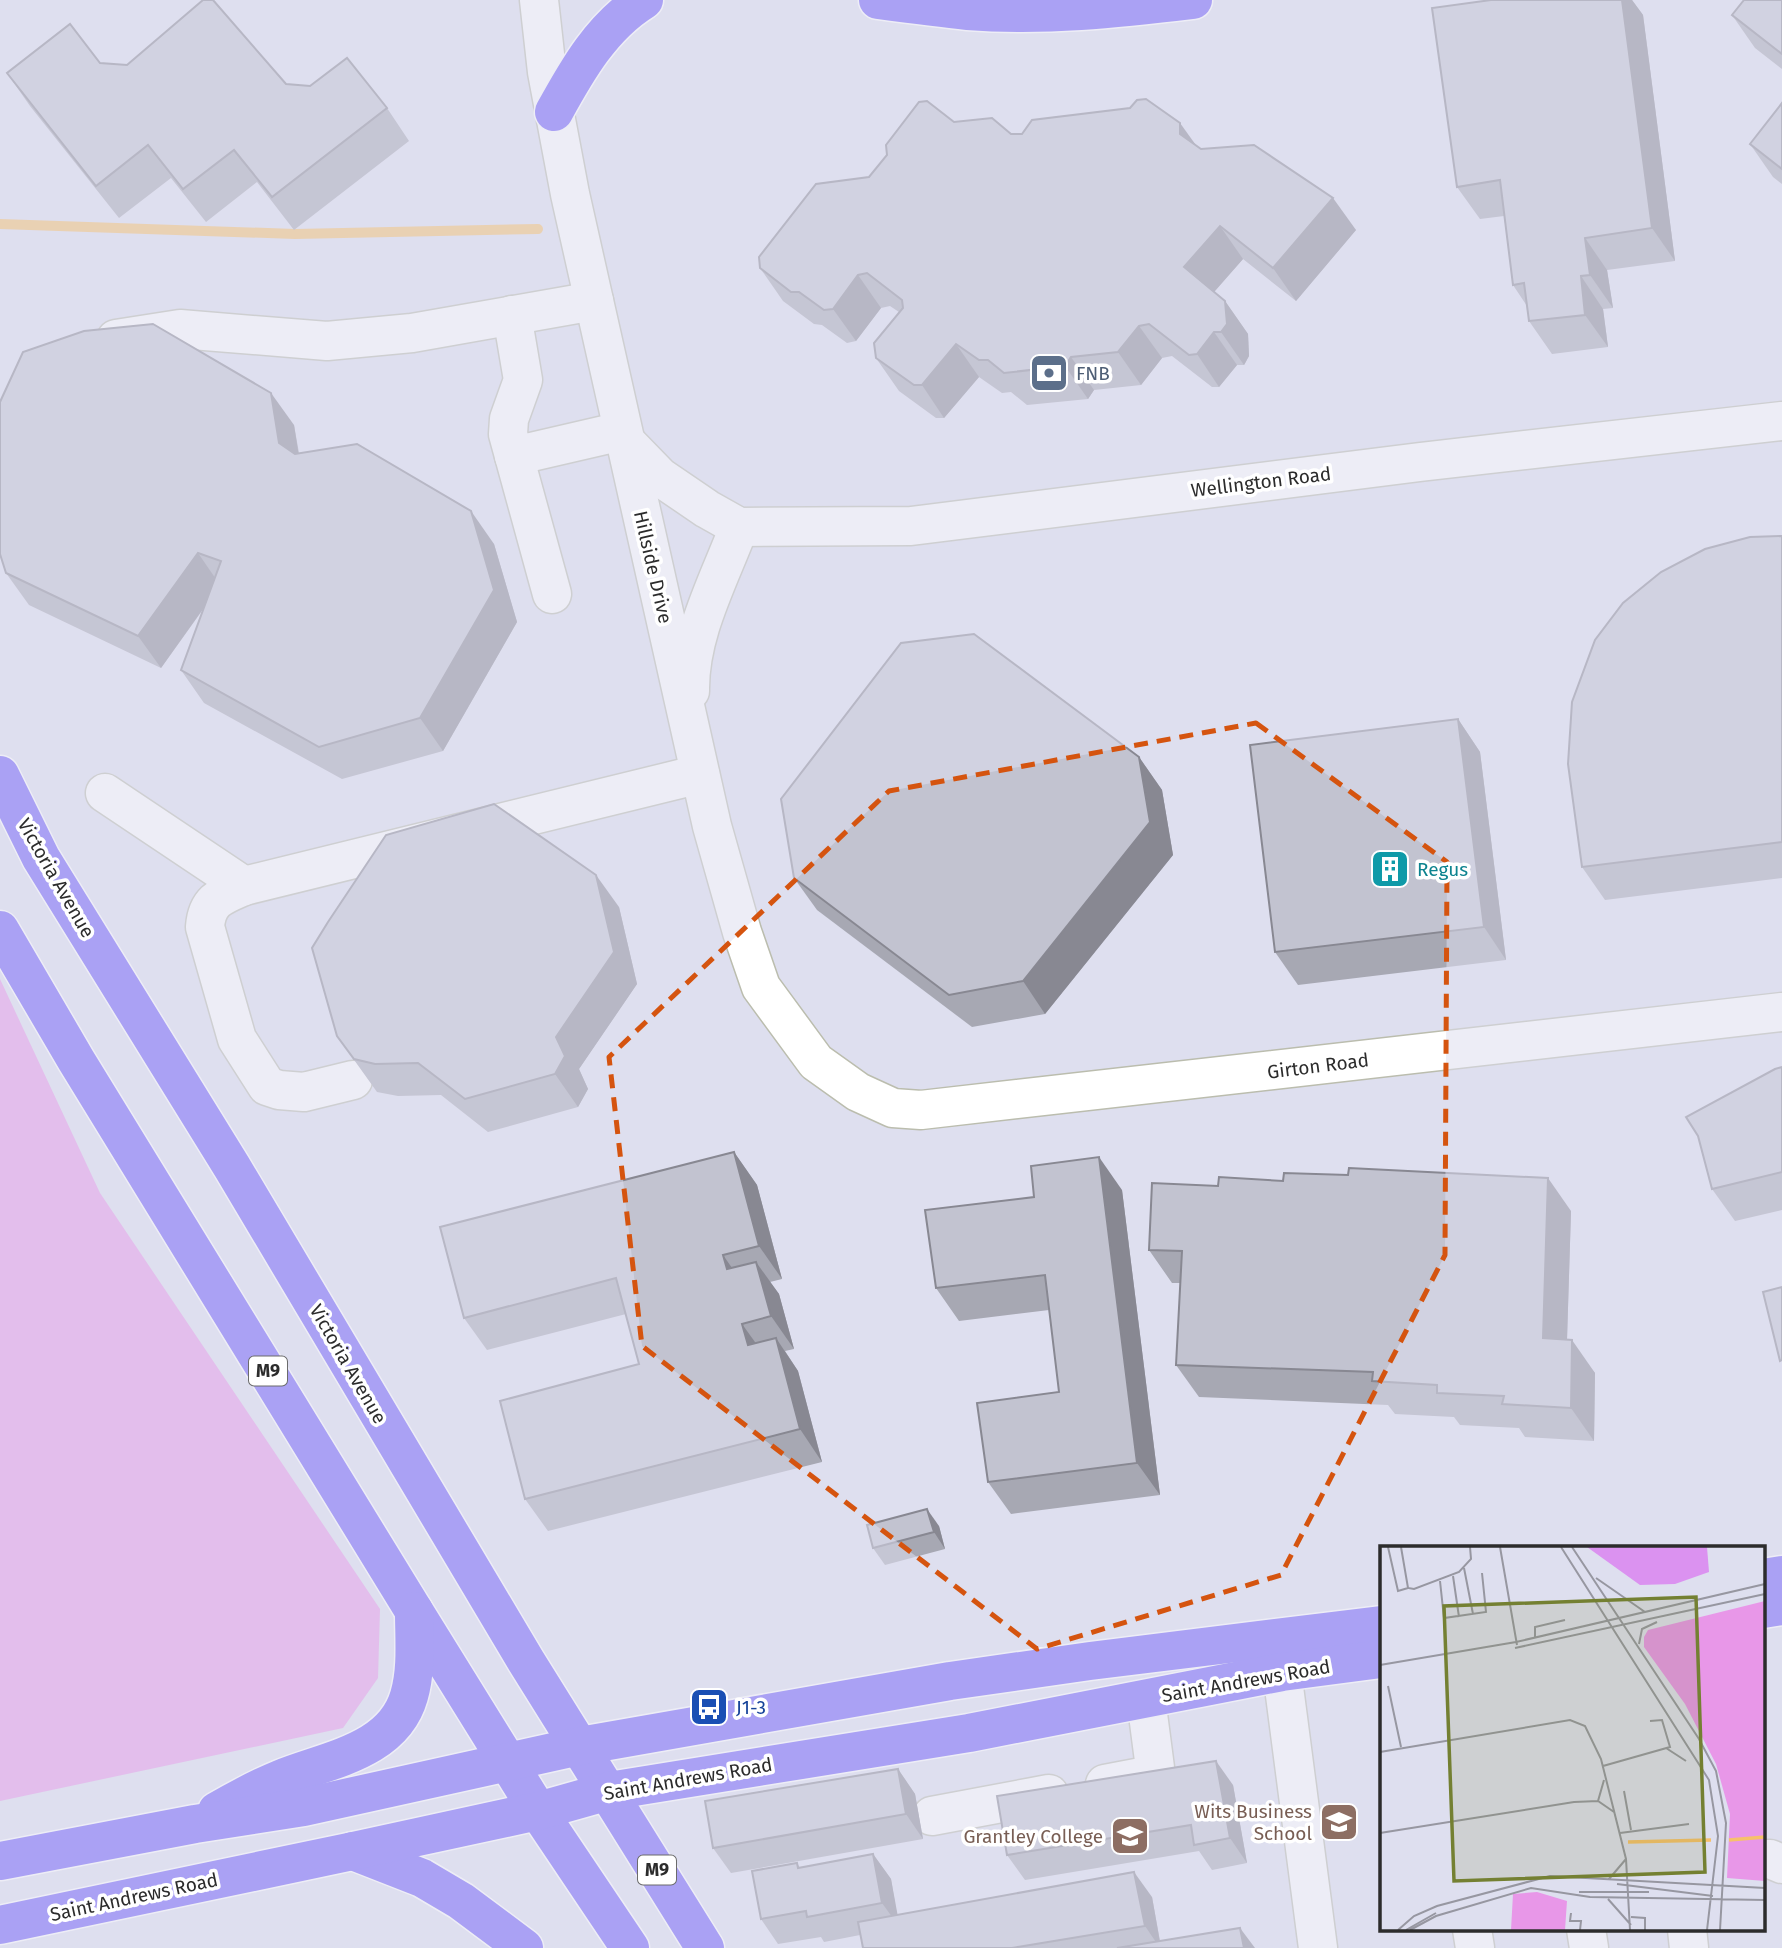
<svg xmlns="http://www.w3.org/2000/svg" width="1782" height="1948" viewBox="0 0 1782 1948" font-family="'Fira Sans',sans-serif">
  <style>
    .green { fill: #e897e8 }
    .lines { fill: none; stroke-linecap: round; stroke-linejoin: round }
    .stream { stroke: #f7c16b; stroke-width: 10 }
    .minor-casing { stroke: #bbbdae; stroke-width: 41 }
    .major-casing { stroke: #fff; stroke-width: 41 }
    .minor { stroke: #fff; stroke-width: 38 }
    .major { stroke: #6a58fa; stroke-width: 38 }
    .wall { fill: #a7a8b3 }
    .shaded-wall { fill: #888892 }
    .building { fill: #c2c3d0; stroke: #888892; stroke-width: 2 }
    .marked { fill: none; stroke: #d5540f; stroke-width: 5; stroke-dasharray: 14 9; stroke-linejoin: round }
    .labels { text-anchor: middle; dominant-baseline: central; stroke-width: 7; stroke-linejoin: round; paint-order: stroke }
    .shield { fill: #fff; stroke: #6b6b6b; stroke-width: 2 }
    .shield-label { font-size: 18px; font-weight: bold; fill: #2c2c2c }
    .service-label { font-size: 19px; fill: #4e5e75; stroke: #fff; text-anchor: start }
    .street-label { font-size: 19px; fill: #2c2c2c; stroke: #fff }
    .culture-label { font-size: 19px; fill: #0d838f; stroke: #fff; text-anchor: start }
    .transit-label { font-size: 19px; fill: #164399; stroke: #fff; text-anchor: start }
    .education-label { font-size: 19px; fill: #785e54; stroke: #fff; text-anchor: end }
    .inset-river { fill: none; stroke: #f7c16b; stroke-width: 3.5 }
    .inset-road { fill: none; stroke: #9797a1; stroke-width: 2 }
    .view { fill: #748032; fill-opacity: 0.15; stroke: #748032; stroke-width: 3.5 }
    .inset-edge { fill: none; stroke: #2c2c2c; stroke-width: 3.5 }
  </style>
  <rect width="100%" height="100%" fill="#dedfef"/>
  <path class="green" d="M 0,979 L 100,1193 L 380,1609 L 378,1678 L 343,1728 L 0,1801 Z"/>
  <g class="lines">
    <path class="stream" d="M 0,224 L 295,234 L 538,229"/>
    <defs>
      <g id="minor">
        <path d="M 539,0 L 547,72 L 570,194 L 712,826 L 742,932 L 761,987 L 816,1062 L 858,1092 L 893,1108 L 921,1110 L 1782,1012"/>
        <path d="M 512,315 L 523,380 L 509,419 L 508,434 L 552,594"/>
        <path d="M 116,339 L 180,329 L 327,341 L 412,333 L 594,301"/>
        <path d="M 624,440 L 660,477 L 707,509 L 739,527 L 911,526 L 1420,462 L 1782,421"/>
        <path d="M 514,456 L 622,431"/>
        <path d="M 690,691 C 689,634 719,580 739,527"/>
        <path d="M 105,793 L 244,886"/>
        <path d="M 353,1080 L 304,1092 L 279,1090 L 267,1086 L 237,1039 L 205,927 C 207,900 221,896 244,886 L 700,774"/>
        <path d="M 1273,1640 L 1282,1672 L 1318,1948"/>
        <path d="M 1105,1784 L 1147,1776 L 1155,1768 L 1146,1699"/>
        <path d="M 932,1816 L 1049,1794"/>
        <path d="M 1763,1859 L 1770,1859 L 1782,1864"/>
        <path d="M 1472,1929 L 1475,1948"/>
        <path d="M 1586,1929 L 1589,1948"/>
        <path d="M 1687,1929 L 1689,1948"/>
      </g>
      <g id="major">
        <path d="M 878,0 C 908,4 938,8 968,11 C 1042,17 1119,9 1193,0"/>
        <path d="M 554,112 C 577,70 602,26 644,0"/>
        <path d="M 0,775 L 41,858 L 232,1167 L 526,1661 L 705,1948"/>
        <path d="M 0,930 L 76,1060 L 414,1611 L 538,1811 L 630,1948"/>
        <path d="M 1763,1578 L 1782,1575"/>
        <path d="M 1763,1609 L 1782,1606"/>
        <path d="M 217,1811 C 238,1799 258,1788 280,1779 C 326,1760 393,1752 409,1696 C 417,1669 414,1639 414,1611"/>
        <path d="M 353,1851 L 422,1878 L 461,1901 L 524,1948"/>
        <path d="M 0,1861 L 195,1824 L 304,1807 L 580,1746 L 950,1681 L 1090,1661 L 1381,1625"/>
        <path d="M 0,1925 L 353,1851 L 538,1811 L 609,1791 L 969,1733 L 1282,1672 L 1381,1659"/>
      </g>
    </defs>
    <use href="#minor" class="minor-casing"/>
    <use href="#major" class="major-casing"/>
    <use href="#minor" class="minor"/>
    <use href="#major" class="major"/>
  </g>
  <g class="wall">
    <path d="M 1491,0 L 1632,0 L 1643,15 L 1675,261 L 1607,270 L 1613,308 L 1603,309 L 1608,347 L 1552,354 L 1529,321 L 1527,306 L 1513,285 L 1504,216 L 1480,219 L 1457,187 Z"/>
    <path d="M 1782,0 L 1782,69 L 1755,48 L 1732,15 Z"/>
    <path d="M 7,73 L 286,84 L 387,108 L 409,141 L 294,230 L 257,182 L 206,222 L 171,178 L 119,218 L 30,106 Z"/>
    <path d="M 1782,103 L 1782,184 L 1773,177 L 1750,144 Z"/>
    <path d="M 954,122 L 1011,134 L 1196,146 L 1356,230 L 1296,301 L 1243,259 L 1214,292 L 1225,301 L 1248,334 L 1249,356 L 1244,365 L 1237,365 L 1219,387 L 1212,387 L 1172,356 L 1162,358 L 1141,385 L 1094,390 L 1088,399 L 1027,405 L 1011,392 L 1002,393 L 979,377 L 944,418 L 936,418 L 899,391 L 876,358 L 899,312 L 890,306 L 881,308 L 856,341 L 847,343 L 822,325 L 814,324 L 783,301 L 760,268 L 869,177 Z"/>
    <path d="M 294,425 L 299,453 L 494,544 L 517,622 L 443,751 L 342,779 L 204,703 L 181,670 L 204,608 L 161,668 L 29,605 L 6,573 Z"/>
    <path d="M 1782,536 L 1782,878 L 1605,900 L 1582,867 Z"/>
    <path d="M 1458,719 L 1480,752 L 1506,960 L 1298,985 L 1275,952 Z"/>
    <path d="M 1139,757 L 1162,790 L 1173,855 L 1045,1014 L 972,1027 L 817,910 L 794,878 Z"/>
    <path d="M 619,907 L 637,984 L 579,1069 L 588,1089 L 578,1107 L 488,1132 L 441,1095 L 398,1096 L 377,1092 L 337,1036 Z"/>
    <path d="M 1782,1067 L 1782,1210 L 1735,1221 L 1712,1189 Z"/>
    <path d="M 734,1152 L 757,1185 L 782,1279 L 770,1282 L 779,1294 L 794,1349 L 785,1351 L 798,1371 L 822,1462 L 548,1531 L 525,1499 L 639,1364 L 626,1314 L 487,1350 L 464,1318 Z"/>
    <path d="M 1122,1190 L 1160,1495 L 1011,1514 L 988,1482 L 1059,1392 L 1049,1310 L 959,1321 L 936,1288 Z"/>
    <path d="M 1571,1211 L 1567,1340 L 1595,1373 L 1594,1441 L 1525,1437 L 1519,1428 L 1460,1425 L 1454,1417 L 1395,1414 L 1388,1405 L 1199,1397 L 1176,1365 L 1180,1283 L 1172,1283 L 1149,1250 Z"/>
    <path d="M 939,1526 L 945,1549 L 885,1565 L 873,1548 Z"/>
    <path d="M 898,1769 L 915,1794 L 923,1839 L 731,1873 L 713,1848 Z"/>
    <path d="M 1233,1785 L 1247,1863 L 1212,1870 L 1199,1851 L 1025,1880 L 1007,1855 Z"/>
    <path d="M 873,1854 L 891,1879 L 897,1915 L 1152,1897 L 1160,1941 L 1255,1948 L 863,1948 L 860,1935 L 824,1942 L 821,1937 L 778,1944 L 761,1919 L 797,1863 L 800,1868 Z"/>
  </g>
  <g class="shaded-wall">
    <path d="M 1622,0 L 1632,0 L 1643,15 L 1675,261 L 1652,228 Z"/>
    <path d="M 1180,123 L 1203,155 L 1180,134 Z"/>
    <path d="M 1333,198 L 1356,230 L 1296,301 L 1273,268 Z"/>
    <path d="M 1220,226 L 1243,259 L 1207,300 L 1184,267 Z"/>
    <path d="M 1585,238 L 1607,270 L 1613,308 L 1590,275 Z"/>
    <path d="M 858,275 L 881,308 L 856,341 L 833,309 Z"/>
    <path d="M 1581,276 L 1603,309 L 1608,347 L 1585,315 Z"/>
    <path d="M 1225,301 L 1248,334 L 1249,356 L 1244,365 L 1221,332 Z"/>
    <path d="M 1139,326 L 1162,358 L 1141,385 L 1118,352 Z"/>
    <path d="M 1214,332 L 1237,365 L 1219,387 L 1197,354 Z"/>
    <path d="M 956,344 L 979,377 L 944,418 L 922,385 Z"/>
    <path d="M 1071,357 L 1094,390 L 1088,399 L 1065,366 Z"/>
    <path d="M 271,393 L 294,425 L 302,476 L 279,443 Z"/>
    <path d="M 471,511 L 494,544 L 517,622 L 443,751 L 420,718 Z"/>
    <path d="M 198,553 L 220,585 L 161,668 L 138,636 Z"/>
    <path d="M 1458,719 L 1480,752 L 1506,960 L 1484,927 Z"/>
    <path d="M 1139,757 L 1162,790 L 1173,855 L 1045,1014 L 1023,981 Z"/>
    <path d="M 596,875 L 619,907 L 637,984 L 579,1069 L 588,1089 L 578,1107 L 555,1074 L 556,1037 Z"/>
    <path d="M 734,1152 L 757,1185 L 782,1279 L 759,1246 Z"/>
    <path d="M 1099,1157 L 1122,1190 L 1160,1495 L 1137,1463 Z"/>
    <path d="M 1548,1178 L 1571,1211 L 1566,1371 L 1543,1338 Z"/>
    <path d="M 723,1255 L 746,1288 L 727,1269 Z"/>
    <path d="M 756,1262 L 779,1294 L 794,1349 L 771,1316 Z"/>
    <path d="M 742,1324 L 765,1356 L 748,1345 Z"/>
    <path d="M 776,1338 L 798,1371 L 822,1462 L 800,1429 Z"/>
    <path d="M 1572,1340 L 1595,1373 L 1594,1441 L 1571,1408 Z"/>
    <path d="M 927,1509 L 939,1526 L 945,1549 L 934,1532 Z"/>
    <path d="M 1216,1761 L 1233,1785 L 1247,1863 L 1230,1838 Z"/>
    <path d="M 898,1769 L 915,1794 L 923,1839 L 906,1814 Z"/>
    <path d="M 873,1854 L 891,1879 L 900,1928 L 882,1903 Z"/>
    <path d="M 1134,1872 L 1152,1897 L 1161,1948 L 1160,1948 L 1145,1926 Z"/>
    <path d="M 1240,1928 L 1255,1948 L 1244,1948 Z"/>
  </g>
  <g class="building">
    <path d="M 203,0 L 213,0 L 286,84 L 310,86 L 347,58 L 387,108 L 272,197 L 234,150 L 183,189 L 148,145 L 96,186 L 7,73 L 70,24 L 100,63 L 127,65 Z"/>
    <path d="M 1491,0 L 1622,0 L 1652,228 L 1585,238 L 1590,275 L 1581,276 L 1585,315 L 1529,321 L 1524,283 L 1513,285 L 1500,180 L 1457,187 L 1432,8 Z"/>
    <path d="M 1744,0 L 1782,0 L 1782,54 L 1732,15 Z"/>
    <path d="M 1146,99 L 1180,123 L 1180,134 L 1201,149 L 1254,145 L 1333,198 L 1273,268 L 1220,226 L 1184,267 L 1225,301 L 1227,324 L 1221,332 L 1214,332 L 1197,354 L 1189,355 L 1149,324 L 1139,326 L 1118,352 L 1071,357 L 1065,366 L 1004,373 L 988,360 L 979,360 L 956,344 L 922,385 L 914,385 L 876,358 L 874,343 L 903,308 L 902,300 L 867,273 L 858,275 L 833,309 L 824,310 L 799,292 L 791,292 L 760,268 L 759,257 L 816,184 L 869,177 L 887,155 L 886,145 L 919,102 L 927,101 L 954,122 L 992,118 L 1011,134 L 1022,134 L 1032,120 L 1130,108 L 1137,100 Z"/>
    <path d="M 1782,103 L 1782,169 L 1750,144 Z"/>
    <path d="M 153,324 L 271,393 L 279,443 L 295,454 L 357,444 L 471,511 L 494,590 L 420,718 L 319,747 L 181,670 L 221,561 L 198,553 L 138,636 L 6,573 L 0,554 L 0,402 L 23,352 L 84,331 Z"/>
    <path d="M 1782,536 L 1782,842 L 1582,867 L 1568,764 L 1572,702 L 1595,640 L 1623,603 L 1661,572 L 1705,549 L 1750,537 Z"/>
    <path d="M 974,634 L 1139,757 L 1150,822 L 1023,981 L 949,995 L 794,878 L 781,799 L 901,643 Z"/>
    <path d="M 1458,719 L 1484,927 L 1275,952 L 1250,745 Z"/>
    <path d="M 494,804 L 596,875 L 614,952 L 556,1037 L 565,1056 L 555,1074 L 465,1099 L 418,1063 L 375,1064 L 354,1059 L 337,1036 L 312,948 L 328,922 L 386,835 Z"/>
    <path d="M 1782,1067 L 1782,1172 L 1712,1189 L 1698,1136 L 1686,1117 L 1775,1069 Z"/>
    <path d="M 734,1152 L 759,1246 L 723,1255 L 727,1269 L 756,1262 L 771,1316 L 742,1324 L 748,1345 L 776,1338 L 800,1429 L 525,1499 L 500,1401 L 639,1364 L 616,1278 L 464,1318 L 440,1227 Z"/>
    <path d="M 1099,1157 L 1137,1463 L 988,1482 L 977,1403 L 1059,1392 L 1045,1275 L 936,1288 L 925,1210 L 1034,1197 L 1031,1166 Z"/>
    <path d="M 1349,1168 L 1548,1178 L 1543,1338 L 1572,1340 L 1571,1408 L 1502,1404 L 1504,1396 L 1437,1393 L 1437,1385 L 1372,1381 L 1373,1372 L 1176,1365 L 1182,1251 L 1149,1250 L 1152,1183 L 1218,1186 L 1219,1177 L 1283,1181 L 1284,1173 L 1348,1175 Z"/>
    <path d="M 1782,1287 L 1782,1360 L 1780,1361 L 1763,1292 Z"/>
    <path d="M 927,1509 L 934,1532 L 873,1548 L 867,1525 Z"/>
    <path d="M 1216,1761 L 1230,1838 L 1194,1845 L 1191,1825 L 1007,1855 L 997,1796 Z"/>
    <path d="M 898,1769 L 906,1814 L 713,1848 L 705,1801 Z"/>
    <path d="M 873,1854 L 882,1903 L 807,1917 L 806,1911 L 761,1919 L 752,1871 L 797,1863 L 798,1868 Z"/>
    <path d="M 1134,1872 L 1145,1926 L 1012,1948 L 863,1948 L 858,1922 Z"/>
    <path d="M 1240,1928 L 1244,1948 L 1117,1948 Z"/>
  </g>
  <path d="M0 0H1782V1948H0ZM 1256,723 L 1447,862 L 1445,1255 L 1281,1575 L 1037,1649 L 642,1346 L 609,1057 L 889,791 Z" fill="#dedfef" fill-opacity=".55" fill-rule="evenodd"/>
  <path class="marked" d="M 1256,723 L 1447,862 L 1445,1255 L 1281,1575 L 1037,1649 L 642,1346 L 609,1057 L 889,791 Z"/>
  <defs>
    <symbol id="bank-square" viewBox="-11 -11 22 22"><rect x="-9" y="-9" width="18" height="18" rx="4" fill="#5c6f8a" stroke="#fff"/><path d="M-6-4H6V4H-6ZM0-2.3a2.3 2.3 0 1 0 0 4.6a2.3 2.3 0 1 0 0-4.6Z" fill="#fff"/></symbol>
    <symbol id="building-square" viewBox="-11 -11 22 22"><rect x="-9" y="-9" width="18" height="18" rx="4" fill="#0f9aa8" stroke="#fff"/><path d="M-4-6H4V6H1V3H-1V6H-4ZM-2.5-4.3h1.7v1.8h-1.7ZM.8-4.3h1.7v1.8H.8ZM-2.5-1h1.7V.8h-1.7ZM.8-1h1.7V.8H.8Z" fill="#fff"/></symbol>
    <symbol id="bus-square" viewBox="-11 -11 22 22"><rect x="-9" y="-9" width="18" height="18" rx="4" fill="#1a4fb4" stroke="#fff"/><path d="M-5-6H5V4H4V6H2V4H-2V6H-4V4H-5ZM-3.5-4V0h7V-4ZM-3.5 1.2v1.5H-2V1.2ZM2 1.2v1.5H3.5V1.2Z" fill="#fff"/></symbol>
    <symbol id="university-square" viewBox="-11 -11 22 22"><rect x="-9" y="-9" width="18" height="18" rx="4" fill="#8d6e63" stroke="#fff"/><path d="M0-5L7-2L0 1L-7-2ZM-4 1L0 2.5L4 1V4Q0 6-4 4Z" fill="#fff"/></symbol>
    <symbol id="school-square" viewBox="-11 -11 22 22"><rect x="-9" y="-9" width="18" height="18" rx="4" fill="#8d6e63" stroke="#fff"/><path d="M0-5L7-2L0 1L-7-2ZM-4 1L0 2.5L4 1V4Q0 6-4 4Z" fill="#fff"/></symbol>
  </defs>
  <g fill-rule="evenodd">
    <use href="#bank-square" x="1027" y="351" width="44" height="44"/>
    <use href="#building-square" x="1368" y="847" width="44" height="44"/>
    <use href="#bus-square" x="687" y="1685" width="44" height="44"/>
    <use href="#university-square" x="1317" y="1800" width="44" height="44"/>
    <use href="#school-square" x="1108" y="1814" width="44" height="44"/>
  </g>
  <g class="labels">
    <g class="shield">
      <rect x="249" y="1356.5" width="38" height="29" rx="5"/>
      <rect x="638" y="1855.5" width="38" height="29" rx="5"/>
    </g>
    <g class="shield-label">
      <text x="268" y="1371">M9</text>
      <text x="657" y="1870">M9</text>
    </g>
    <g class="service-label">
      <text x="1076" y="373">FNB</text>
    </g>
    <g class="street-label">
      <text transform="translate(1261 482) rotate(-7)">Wellington Road</text>
      <text transform="translate(653 567) rotate(77)">Hillside Drive</text>
      <text transform="translate(56 878) rotate(60)">Victoria Avenue</text>
      <text transform="translate(1318 1066) rotate(-7)">Girton Road</text>
      <text transform="translate(348 1364) rotate(60)">Victoria Avenue</text>
      <text transform="translate(1246 1681) rotate(-10)">Saint Andrews Road</text>
      <text transform="translate(688 1779) rotate(-10)">Saint Andrews Road</text>
      <text transform="translate(134 1897) rotate(-12)">Saint Andrews Road</text>
    </g>
    <g class="culture-label">
      <text x="1417" y="869">Regus</text>
    </g>
    <g class="transit-label">
      <text x="736" y="1707">J1-3</text>
    </g>
    <g class="education-label">
      <text x="1312" y="1811">Wits Business<tspan x="1312" dy="22">School</tspan></text>
      <text x="1103" y="1836">Grantley College</text>
    </g>
  </g>
  <g transform="translate(1380 1546)">
    <rect width="385" height="385" fill="#dedfef"/>
    <path d="M 385,55 L 385,335 L 347,332 L 350,268 L 336,218 L 305,158 L 264,101 L 264,91 L 268,84 ZM 157,346 L 187,355 L 185,384 L 131,384 L 133,348 Z" fill="#e897e8"/>
    <path d="M 207,1 L 327,1 L 329,26 L 295,38 L 260,39 Z" fill="#db92f0"/>
    <path class="inset-river" d="M 349,294 L 385,291M 248,296 L 331,294"/>
    <path class="inset-road" d="M 8,1 L 18,45 L 28,42M 21,1 L 28,42 L 34,43 L 79,26 L 91,13 L 90,1M 120,1 L 137,99M 181,1 L 329,234 L 338,290 L 327,384M 192,1 L 319,193 L 336,225 L 346,277 L 340,384M 84,22 L 93,68M 73,30 L 79,71M 216,32 L 265,66M 60,35 L 64,72 L 106,66 L 102,27M 155,92 L 155,81 L 185,74M 259,98 L 262,83 L 277,76M 135,102 L 385,48M 0,119 L 136,96 L 385,38M 8,140 L 21,201M 286,202 L 306,215M 0,206 L 190,174 L 205,180 L 221,213 L 246,313 L 250,384M 223,220 L 290,201 L 282,174 L 270,175M 244,245 L 251,284M 218,255 L 224,234M 0,287 L 194,256 L 218,255 L 234,266M 240,287 L 309,278M 229,333 L 246,313M 237,338 L 333,350M 199,346 L 269,346M 228,353 L 251,379M 191,367 L 190,375 L 201,375 L 200,384M 251,371 L 265,372 L 265,384M 18,384 L 34,370 L 57,360 L 170,330 L 385,342M 26,384 L 56,367M 30,384 L 56,370 L 151,342 L 210,351 L 385,354"/>
    <path class="view" d="M 316,51 L 325,326 L 74,335 L 64,60 Z"/>
    <rect width="385" height="385" class="inset-edge"/>
  </g>
</svg>
